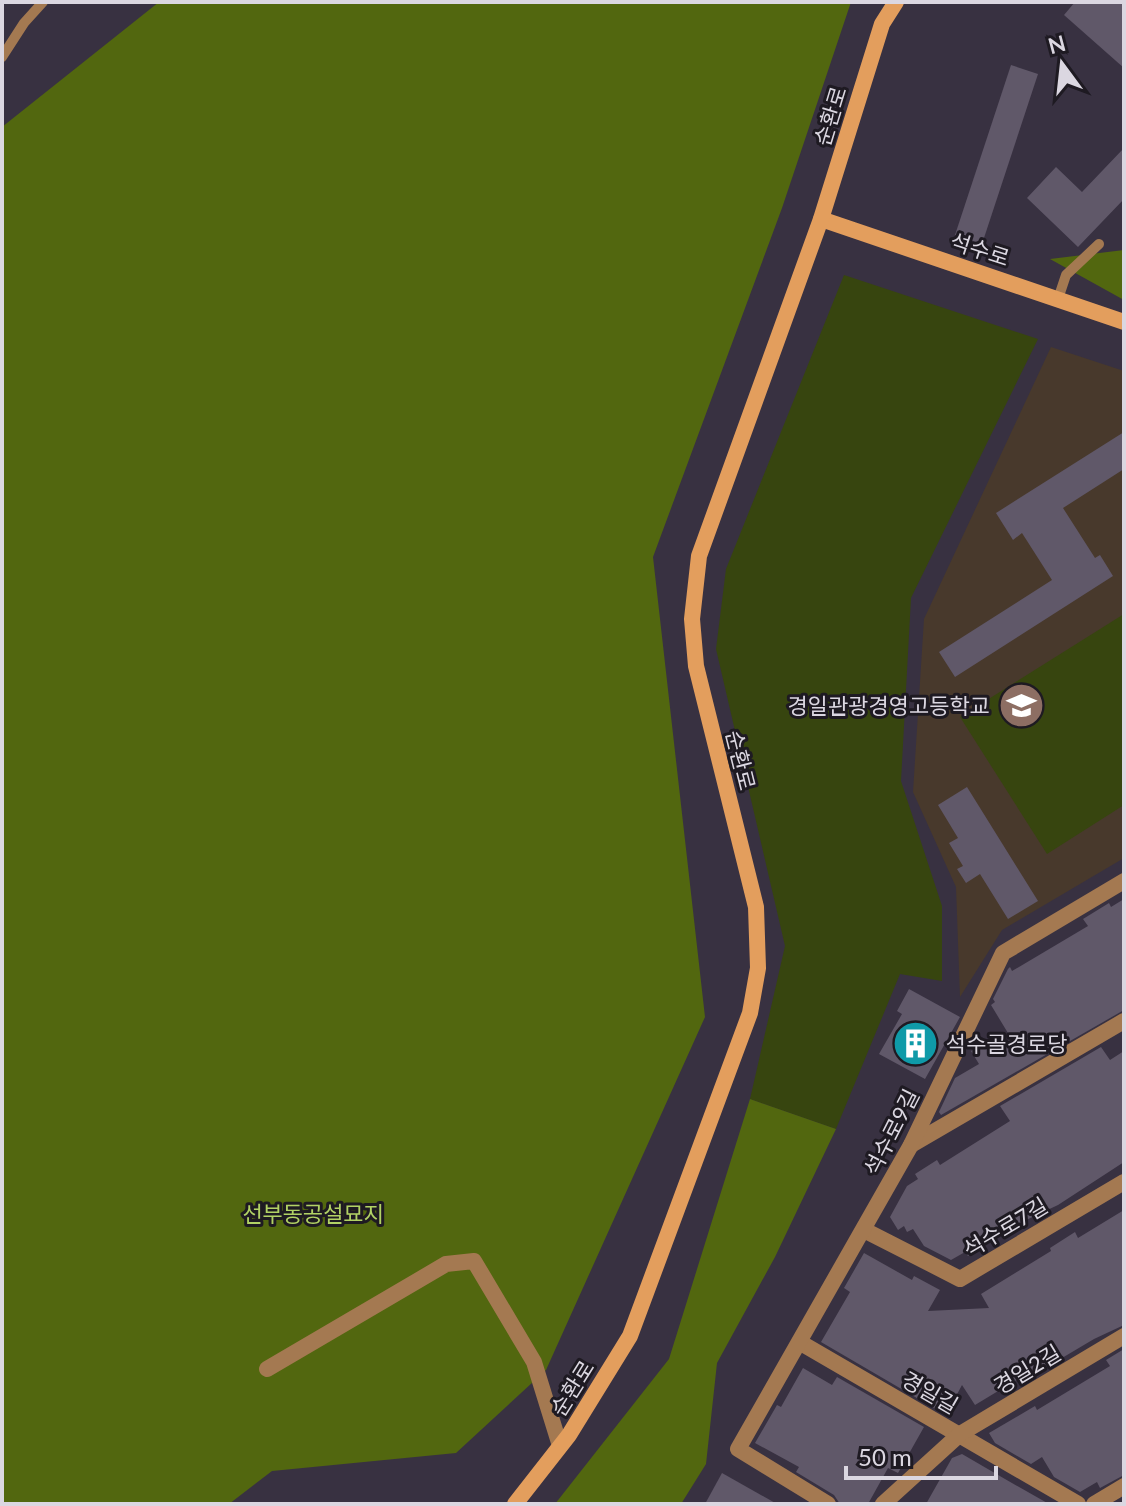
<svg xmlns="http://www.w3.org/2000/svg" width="1126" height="1506" viewBox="0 0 1126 1506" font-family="Lato,'Noto Sans KR',sans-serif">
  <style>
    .education { fill: #48392c }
    .green { fill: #37450f }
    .forest { fill: #52670f }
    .building { fill: #605869 }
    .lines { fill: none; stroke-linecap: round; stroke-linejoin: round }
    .lane { stroke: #a47951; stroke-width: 10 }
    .street { stroke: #a47951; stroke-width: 16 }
    .secondary { stroke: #e39e5d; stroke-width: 16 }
    .labels { text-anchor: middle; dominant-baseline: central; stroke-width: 6; stroke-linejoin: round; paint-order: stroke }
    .street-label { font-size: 22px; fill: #dbd7e1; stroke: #1e1a22 }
    .poi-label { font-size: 22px; fill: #dbd7e1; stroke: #1e1a22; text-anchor: end }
    .park-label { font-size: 22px; fill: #b2d265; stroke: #1e1a22 }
  </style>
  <rect width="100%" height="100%" fill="#383141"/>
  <path class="education" d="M 1051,347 L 1124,371 L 1124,858 L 1002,930 L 960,997 L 956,887 L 913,792 L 924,619 Z"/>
  <g class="green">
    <path d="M 844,275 L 1038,339 L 911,598 L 901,781 L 942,906 L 942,981 L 900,974 L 836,1129 L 750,1099 L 785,946 L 716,649 L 726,569 Z"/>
    <path d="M 1124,614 L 1124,805 L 1047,854 L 960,717 Z"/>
  </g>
  <g class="forest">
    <path d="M 159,2 L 851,2 L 782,208 L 653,557 L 705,1017 L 546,1370 L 456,1453 L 272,1471 L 229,1504 L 2,1504 L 2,127 Z"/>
    <path d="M 1124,250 L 1124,300 L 1050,259 Z"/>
    <path d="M 750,1099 L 836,1129 L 775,1257 L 717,1363 L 706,1464 L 681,1504 L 555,1504 L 669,1359 Z"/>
  </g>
  <g class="building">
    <path d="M 1075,2 L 1124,2 L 1124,68 L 1064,15 Z"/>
    <path d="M 1011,65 L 1038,74 L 982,244 L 955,235 Z"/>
    <path d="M 1124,148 L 1124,199 L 1078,247 L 1027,198 L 1056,167 L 1082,192 Z"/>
    <path d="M 1124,432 L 1124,469 L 1063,508 L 1095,558 L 1100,555 L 1113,576 L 955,677 L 939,652 L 1052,580 L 1022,533 L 1013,540 L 996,513 Z"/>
    <path d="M 967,787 L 1038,901 L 1008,919 L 980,874 L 966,883 L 957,869 L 963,866 L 949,843 L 958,838 L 938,805 Z"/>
    <path d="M 1124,899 L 1124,1010 L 941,1115 L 939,1112 L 955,1078 L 979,1064 L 971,1051 L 995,1036 L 1017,1048 L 991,1005 L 995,1002 L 993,999 L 1008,969 L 1010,967 L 1012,971 L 1088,926 L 1083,919 L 1109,903 L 1111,907 Z"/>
    <path d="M 909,989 L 960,1017 L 925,1079 L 879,1054 L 902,1014 L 897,1011 Z"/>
    <path d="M 1101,1047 L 1110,1060 L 1124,1051 L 1124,1162 L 1058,1205 L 1024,1221 L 968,1256 L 965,1252 L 951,1260 L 924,1246 L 913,1229 L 907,1232 L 904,1226 L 898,1230 L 890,1217 L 907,1186 L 918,1179 L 915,1174 L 937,1160 L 940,1165 L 1010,1121 L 1000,1106 Z"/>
    <path d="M 1124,1210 L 1124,1325 L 1094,1339 L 1030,1377 L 1028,1373 L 975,1405 L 962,1385 L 946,1415 L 821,1342 L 850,1292 L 844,1288 L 864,1253 L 912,1280 L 914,1276 L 940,1290 L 928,1311 L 989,1308 L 981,1294 L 1051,1251 L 1050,1248 L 1075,1232 L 1078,1238 Z"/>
    <path d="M 1124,1349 L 1124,1475 L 1100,1488 L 1097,1482 L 1080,1492 L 1054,1477 L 1042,1457 L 1031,1464 L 995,1443 L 989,1433 L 1035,1406 L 1037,1410 L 1110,1366 L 1106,1360 Z"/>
    <path d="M 803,1368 L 832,1385 L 837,1377 L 924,1427 L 898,1473 L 888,1468 L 868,1504 L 840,1504 L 834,1495 L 796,1472 L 799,1467 L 755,1443 L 777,1405 L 781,1407 Z"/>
    <path d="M 962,1454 L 1005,1479 L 1049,1504 L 926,1504 L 952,1458 Z"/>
    <path d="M 722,1473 L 777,1504 L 705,1504 Z"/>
  </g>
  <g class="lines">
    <g class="lane">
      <path d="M 2,57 L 24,23 L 43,2"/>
      <path d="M 1058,299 L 1066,275 L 1099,244"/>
    </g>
    <g class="street">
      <path d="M 911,1145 L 1124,1021"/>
      <path d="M 864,1230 L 960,1279 L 1124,1182"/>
      <path d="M 801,1343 L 1078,1504"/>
      <path d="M 267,1369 L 446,1264 L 474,1261 L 534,1362 L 560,1446"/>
      <path d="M 828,1504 L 738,1449 L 911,1145 L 1003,953 L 1124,881"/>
      <path d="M 883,1504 L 960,1434 L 1124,1336"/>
      <path d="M 1094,1504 L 1124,1486"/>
    </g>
    <g class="secondary">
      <path d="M 821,219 L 1124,322"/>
      <path d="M 515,1504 L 569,1435 L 630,1336 L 750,1013 L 758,968 L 756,907 L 696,666 L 692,619 L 699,556 L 821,219 L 882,24 L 896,2"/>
    </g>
  </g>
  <defs>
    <symbol id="school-disc" viewBox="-11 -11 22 22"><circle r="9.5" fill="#8d6e63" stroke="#1e1a22"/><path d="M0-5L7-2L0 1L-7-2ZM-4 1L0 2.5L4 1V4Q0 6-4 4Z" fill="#fff"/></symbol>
    <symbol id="building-disc" viewBox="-11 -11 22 22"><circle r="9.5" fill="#0f9aa8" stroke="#1e1a22"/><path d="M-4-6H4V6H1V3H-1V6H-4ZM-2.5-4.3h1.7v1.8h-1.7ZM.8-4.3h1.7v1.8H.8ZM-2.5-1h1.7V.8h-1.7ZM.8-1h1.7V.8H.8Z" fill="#fff"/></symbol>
  </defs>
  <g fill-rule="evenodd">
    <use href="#school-disc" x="996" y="680" width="51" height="51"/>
    <use href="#building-disc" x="890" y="1018" width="51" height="51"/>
  </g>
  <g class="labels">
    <g class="street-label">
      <text transform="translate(830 116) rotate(-73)">순환로</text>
      <text transform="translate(980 249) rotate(18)">석수로</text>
      <text transform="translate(741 760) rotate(76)">순환로</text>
      <text transform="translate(891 1132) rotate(-63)">석수로9길</text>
      <text transform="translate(1005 1227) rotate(-31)">석수로7길</text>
      <text transform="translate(1027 1369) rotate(-31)">경일2길</text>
      <text transform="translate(572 1388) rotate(-58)">순환로</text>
      <text transform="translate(930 1392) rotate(30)">경일길</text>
    </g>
    <g class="poi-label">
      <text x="990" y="705">경일관광경영고등학교</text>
      <text x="946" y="1043" text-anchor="start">석수골경로당</text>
    </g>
    <g class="park-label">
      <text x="313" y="1213">선부동공설묘지</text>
    </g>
  </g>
  <rect width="1126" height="1506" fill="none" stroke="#dbd7e1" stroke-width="8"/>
  <g transform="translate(1062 64) rotate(345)" stroke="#1e1a22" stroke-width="6" paint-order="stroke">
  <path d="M0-6L14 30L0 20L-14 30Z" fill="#dbd7e1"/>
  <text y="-12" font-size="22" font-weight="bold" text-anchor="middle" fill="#dbd7e1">N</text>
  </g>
  <path d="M846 1466v12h150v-12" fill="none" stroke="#dbd7e1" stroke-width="4"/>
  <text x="858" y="1466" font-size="24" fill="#dbd7e1" stroke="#1e1a22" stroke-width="6" paint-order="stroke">50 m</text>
</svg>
